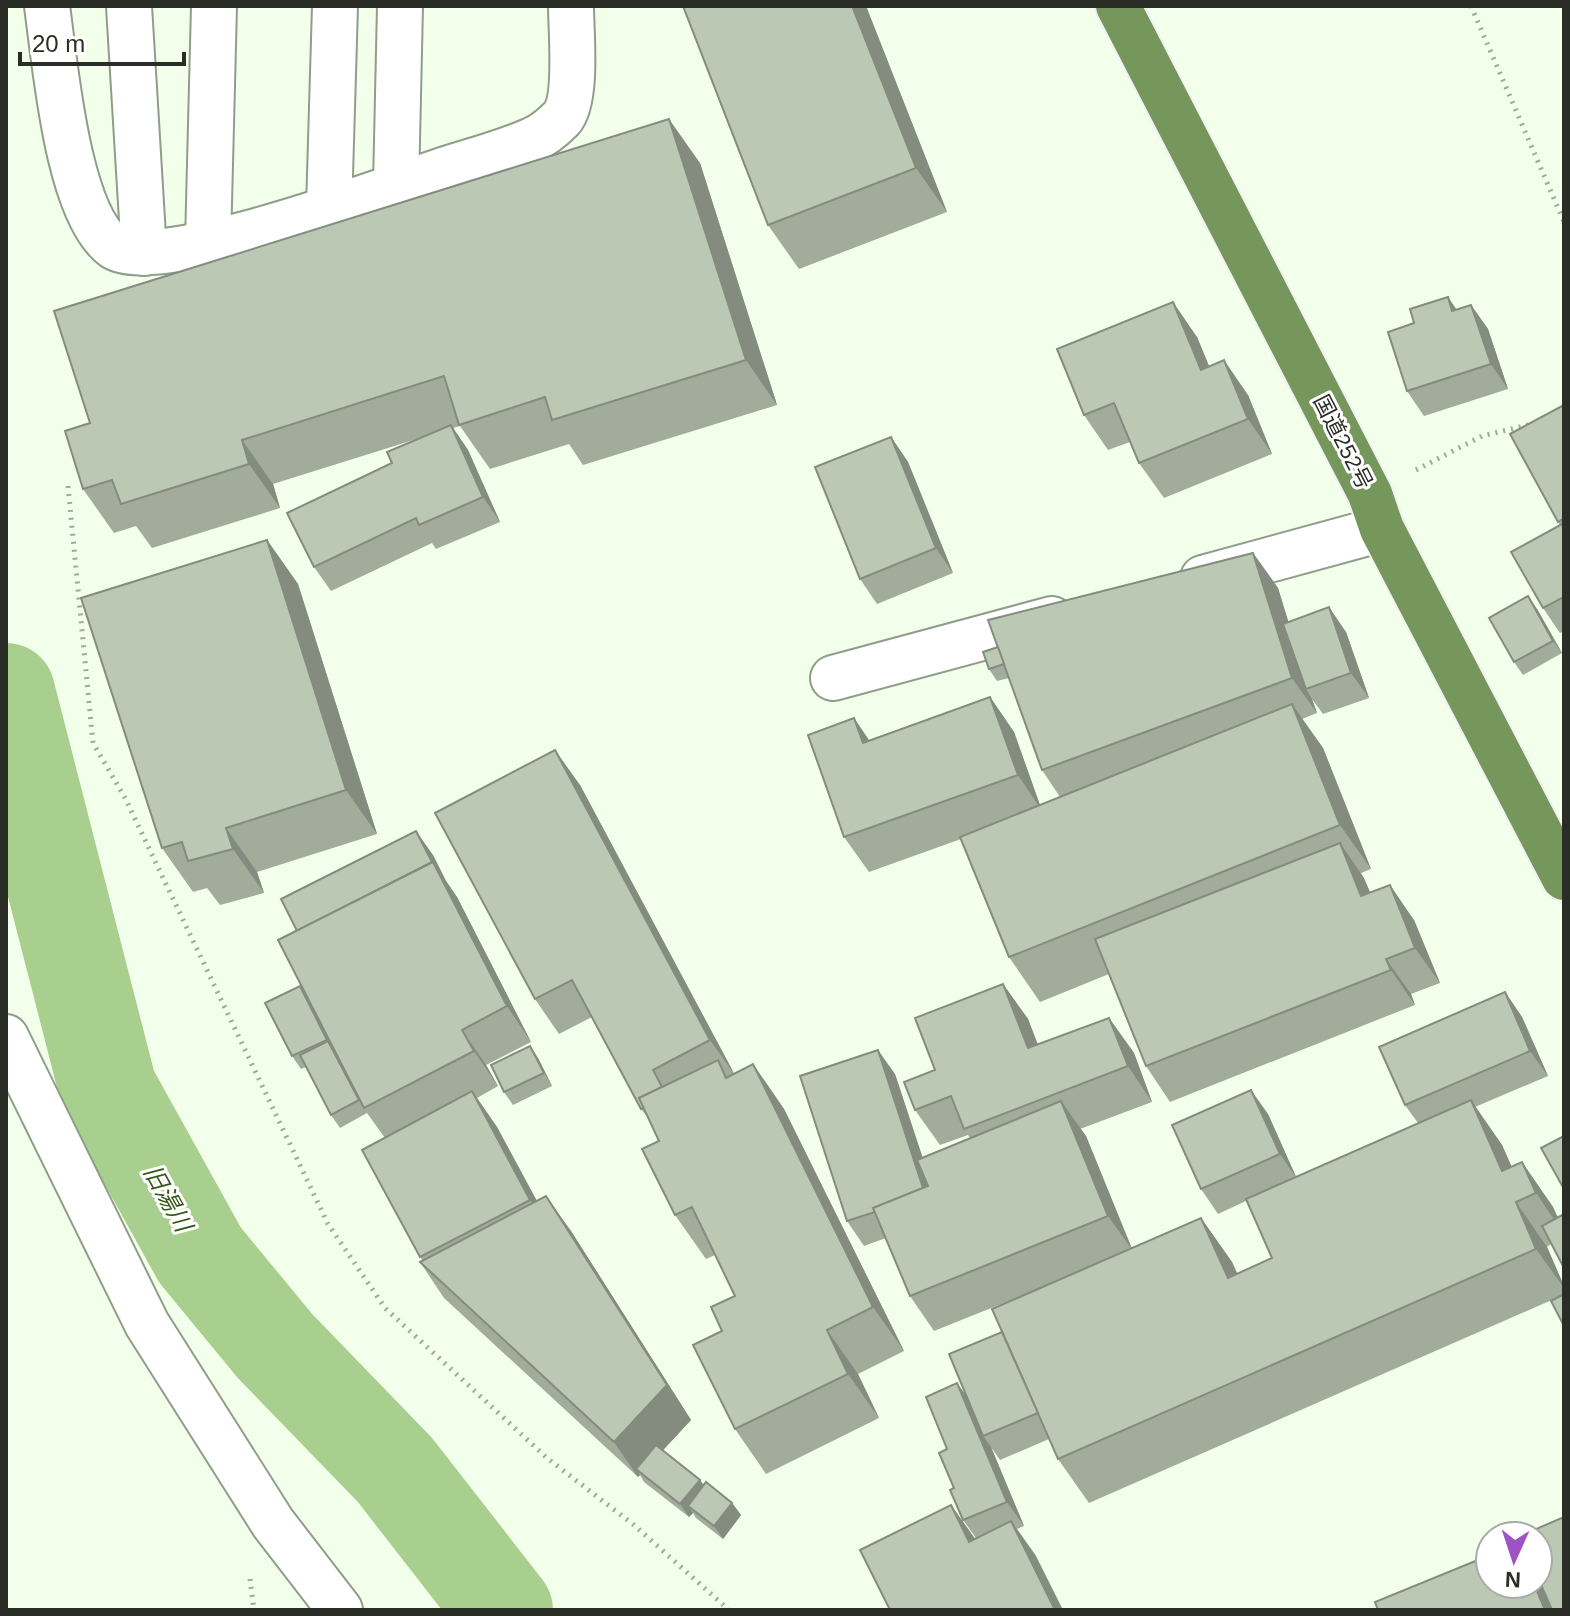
<svg xmlns="http://www.w3.org/2000/svg" width="1570" height="1616" viewBox="0 0 1570 1616" font-family="Arial,'Noto Sans JP',sans-serif">
  <style>
    .lines { fill: none; stroke-linecap: round; stroke-linejoin: round }
    .river { stroke: #a8cf8d; stroke-width: 98 }
    .minor-casing { stroke: #919d8a; stroke-width: 48 }
    .highway-casing { stroke: #f2f2f2; stroke-width: 48 }
    .path { stroke: #a0aa9a; stroke-width: 5; stroke-dasharray: 2 6; stroke-linecap: butt }
    .minor { stroke: #fff; stroke-width: 44 }
    .highway { stroke: #75975c; stroke-width: 44 }
    .wall { fill: #a1ac9b }
    .shaded-wall { fill: #838c7e }
    .building { fill: #bbc8b4; stroke: #838c7e; stroke-width: 2 }
    .labels { text-anchor: middle; dominant-baseline: central; stroke-width: 6; stroke-linejoin: round; paint-order: stroke }
    .street-label { font-size: 22px; fill: #292d26; stroke: #fff }
    .water-label { font-size: 24px; font-style: italic; fill: #375917; stroke: #fff }
  </style>
  <rect width="100%" height="100%" fill="#f2ffea"/>
  <g class="lines">
    <path class="river" d="M 6,692 L 108,1089 L 200,1255 L 275,1346 L 395,1470 L 504,1610"/>
    <defs>
      <g id="minor">
        <path d="M 47,6 C 55,62 67,214 114,247 C 155,275 388,189 440,171 C 470,161 503,153 532,140 C 542,136 554,126 561,119 C 578,101 571,31 571,6"/>
        <path d="M 129,6 L 144,253"/>
        <path d="M 396,186 L 400,6"/>
        <path d="M 329,209 L 335,6"/>
        <path d="M 208,243 L 214,6"/>
        <path d="M 1203,578 L 1382,529"/>
        <path d="M 833,678 L 1052,619"/>
        <path d="M 6,1037 L 147,1324 L 273,1523 L 340,1610"/>
      </g>
      <path id="highway" d="M 1118,6 L 1370,494 L 1382,529 L 1564,878"/>
    </defs>
    <use href="#minor" class="minor-casing"/>
    <use href="#highway" class="highway-casing"/>
    <g class="path">
      <path d="M 1471,6 L 1564,222"/>
      <path d="M 1416,470 L 1482,436 L 1532,424"/>
      <path d="M 68,486 L 93,743 L 125,798 L 328,1224 L 385,1308 L 547,1458 L 634,1525 L 729,1610"/>
      <path d="M 250,1579 L 254,1610"/>
    </g>
    <use href="#minor" class="minor"/>
    <use href="#highway" class="highway"/>
  </g>
  <g class="wall">
    <path d="M 683,6 L 866,6 L 947,212 L 799,269 L 768,225 Z"/>
    <path d="M 700,163 L 777,405 L 583,465 L 569,444 L 490,469 L 460,426 L 453,428 L 468,450 L 500,522 L 436,549 L 432,543 L 331,591 L 314,567 L 392,463 L 423,437 L 273,484 L 280,508 L 152,548 L 136,526 L 114,533 L 83,489 L 90,423 Z"/>
    <path d="M 1471,305 L 1488,329 L 1508,389 L 1424,416 L 1407,391 L 1456,310 Z"/>
    <path d="M 1197,337 L 1209,366 L 1248,395 L 1272,454 L 1164,498 L 1139,463 L 1130,442 L 1108,450 L 1084,415 Z"/>
    <path d="M 1564,405 L 1564,631 L 1560,633 L 1543,608 L 1560,525 L 1558,522 Z"/>
    <path d="M 891,437 L 908,462 L 953,573 L 877,604 L 860,579 Z"/>
    <path d="M 267,540 L 298,584 L 377,834 L 257,872 L 264,893 L 220,905 L 207,888 L 193,892 L 162,848 Z"/>
    <path d="M 1253,553 L 1278,588 L 1288,622 L 1346,632 L 1369,698 L 1323,714 L 1312,699 L 1317,713 L 1302,719 L 1323,748 L 1371,869 L 1361,873 L 1370,892 L 1414,920 L 1440,983 L 1411,994 L 1415,1005 L 1170,1102 L 1146,1066 L 1109,974 L 1040,1002 L 1009,957 L 961,839 L 869,872 L 844,837 L 854,718 L 869,740 L 990,697 L 1014,732 L 1040,805 L 1060,797 L 1042,770 L 1009,678 L 997,681 L 989,669 L 998,647 Z"/>
    <path d="M 1537,609 L 1562,653 L 1523,675 L 1514,662 Z"/>
    <path d="M 580,785 L 734,1074 L 753,1064 L 784,1109 L 904,1351 L 858,1374 L 879,1418 L 766,1474 L 735,1429 L 722,1331 L 735,1296 L 715,1255 L 706,1259 L 675,1215 L 659,1141 L 650,1120 L 641,1109 L 592,1017 L 559,1034 L 535,999 Z"/>
    <path d="M 433,855 L 446,881 L 457,897 L 531,1042 L 486,1065 L 498,1086 L 477,1098 L 497,1127 L 537,1201 L 571,1231 L 691,1420 L 663,1450 L 703,1485 L 732,1503 L 741,1515 L 723,1539 L 696,1518 L 693,1513 L 689,1517 L 644,1482 L 640,1475 L 638,1477 L 444,1298 L 420,1262 L 423,1261 L 420,1257 L 385,1138 L 367,1113 L 340,1128 L 331,1115 L 306,1067 L 301,1069 L 292,1056 L 300,986 L 306,995 L 297,931 Z"/>
    <path d="M 1003,984 L 1028,1019 L 1038,1045 L 1109,1018 L 1134,1053 L 1152,1102 L 1080,1129 L 1086,1136 L 1131,1248 L 1201,1218 L 1232,1262 L 1237,1273 L 1272,1258 L 1246,1201 L 1218,1214 L 1201,1189 L 1268,1114 L 1296,1177 L 1418,1123 L 1405,1105 L 1505,992 L 1522,1017 L 1548,1076 L 1475,1107 L 1502,1145 L 1512,1167 L 1522,1162 L 1553,1207 L 1558,1217 L 1551,1244 L 1547,1247 L 1564,1286 L 1564,1326 L 1554,1299 L 1089,1503 L 1058,1459 L 1049,1439 L 1000,1460 L 991,1447 L 1024,1526 L 1017,1529 L 1036,1556 L 890,1610 L 951,1505 L 975,1539 L 976,1538 L 963,1520 L 954,1488 L 947,1449 L 957,1383 L 966,1396 L 1002,1332 L 1026,1294 L 934,1331 L 910,1296 L 886,1238 L 864,1246 L 847,1221 L 895,1074 L 922,1157 L 970,1138 L 968,1135 L 940,1145 L 915,1110 L 935,1070 Z"/>
    <path d="M 530,1046 L 538,1058 L 552,1086 L 513,1105 L 504,1092 Z"/>
  </g>
  <g class="shaded-wall">
    <path d="M 852,6 L 866,6 L 947,212 L 916,168 Z"/>
    <path d="M 669,119 L 700,163 L 777,405 L 746,360 Z"/>
    <path d="M 1448,297 L 1465,322 L 1452,311 Z"/>
    <path d="M 1173,302 L 1197,337 L 1225,405 L 1201,370 Z"/>
    <path d="M 1471,305 L 1488,329 L 1508,389 L 1491,364 Z"/>
    <path d="M 1224,360 L 1248,395 L 1272,454 L 1248,419 Z"/>
    <path d="M 451,425 L 468,450 L 500,522 L 483,497 Z"/>
    <path d="M 891,437 L 908,462 L 953,573 L 936,548 Z"/>
    <path d="M 242,440 L 273,484 L 280,508 L 249,464 Z"/>
    <path d="M 267,540 L 298,584 L 377,834 L 346,790 Z"/>
    <path d="M 1253,553 L 1278,588 L 1309,688 L 1306,689 L 1312,699 L 1317,713 L 1292,678 Z"/>
    <path d="M 1528,596 L 1537,609 L 1562,653 L 1553,641 Z"/>
    <path d="M 1329,607 L 1346,632 L 1369,698 L 1351,673 Z"/>
    <path d="M 990,697 L 1014,732 L 1042,811 L 1018,775 Z"/>
    <path d="M 1292,704 L 1323,748 L 1371,869 L 1340,825 Z"/>
    <path d="M 854,718 L 878,754 L 863,743 Z"/>
    <path d="M 555,750 L 580,785 L 735,1075 L 710,1040 Z"/>
    <path d="M 226,828 L 257,872 L 264,893 L 233,849 Z"/>
    <path d="M 416,831 L 433,855 L 446,881 L 457,897 L 531,1042 L 507,1006 Z"/>
    <path d="M 1340,843 L 1364,878 L 1386,931 L 1361,896 Z"/>
    <path d="M 1390,885 L 1414,920 L 1440,983 L 1415,948 Z"/>
    <path d="M 1386,959 L 1411,994 L 1415,1005 L 1391,970 Z"/>
    <path d="M 1003,984 L 1028,1019 L 1053,1084 L 1028,1048 Z"/>
    <path d="M 300,986 L 309,999 L 336,1052 L 327,1040 Z"/>
    <path d="M 1505,992 L 1522,1017 L 1548,1076 L 1530,1051 Z"/>
    <path d="M 1109,1018 L 1134,1053 L 1152,1102 L 1128,1066 Z"/>
    <path d="M 462,1030 L 486,1065 L 498,1086 L 474,1051 Z"/>
    <path d="M 530,1046 L 538,1058 L 552,1086 L 544,1073 Z"/>
    <path d="M 878,1050 L 895,1074 L 943,1219 L 926,1195 Z"/>
    <path d="M 753,1064 L 784,1109 L 904,1351 L 873,1307 Z"/>
    <path d="M 1251,1090 L 1268,1114 L 1297,1179 L 1280,1154 Z"/>
    <path d="M 472,1091 L 497,1127 L 555,1235 L 530,1200 Z"/>
    <path d="M 1471,1100 L 1502,1145 L 1525,1198 L 1502,1171 Z"/>
    <path d="M 1061,1101 L 1086,1136 L 1133,1251 L 1108,1216 Z"/>
    <path d="M 1522,1162 L 1553,1207 L 1564,1234 L 1536,1193 Z"/>
    <path d="M 546,1196 L 571,1231 L 691,1420 L 641,1474 L 636,1469 L 640,1475 L 638,1477 L 614,1442 Z"/>
    <path d="M 1516,1202 L 1547,1247 L 1564,1286 L 1564,1288 L 1536,1249 Z"/>
    <path d="M 1201,1218 L 1232,1262 L 1259,1322 L 1228,1278 Z"/>
    <path d="M 827,1330 L 858,1374 L 879,1418 L 848,1374 Z"/>
    <path d="M 957,1383 L 975,1408 L 983,1436 L 991,1447 L 1024,1526 L 1007,1502 Z"/>
    <path d="M 700,1480 L 709,1492 L 688,1506 L 693,1513 L 689,1517 L 680,1504 Z"/>
    <path d="M 732,1503 L 741,1515 L 723,1539 L 714,1526 Z"/>
    <path d="M 951,1505 L 976,1540 L 969,1542 Z"/>
    <path d="M 1011,1521 L 1036,1556 L 1063,1610 L 1055,1610 Z"/>
    <path d="M 1538,1576 L 1552,1610 L 1545,1610 L 1534,1584 L 1538,1584 Z"/>
  </g>
  <g class="building">
    <path d="M 683,6 L 852,6 L 916,168 L 768,225 Z"/>
    <path d="M 669,119 L 746,360 L 552,420 L 545,397 L 459,425 L 444,376 L 242,440 L 249,464 L 121,504 L 112,480 L 83,489 L 65,431 L 90,423 L 54,311 Z"/>
    <path d="M 1448,297 L 1452,311 L 1471,305 L 1491,364 L 1407,391 L 1388,332 L 1414,323 L 1410,309 Z"/>
    <path d="M 1173,302 L 1201,370 L 1224,360 L 1248,419 L 1139,463 L 1114,403 L 1084,415 L 1057,349 Z"/>
    <path d="M 1564,405 L 1564,518 L 1558,522 L 1510,434 Z"/>
    <path d="M 451,425 L 483,497 L 419,525 L 416,518 L 314,567 L 287,513 L 392,463 L 387,452 Z"/>
    <path d="M 891,437 L 936,548 L 860,579 L 815,467 Z"/>
    <path d="M 1564,523 L 1564,597 L 1543,608 L 1511,552 Z"/>
    <path d="M 267,540 L 346,790 L 226,828 L 233,849 L 188,861 L 182,842 L 162,848 L 81,598 Z"/>
    <path d="M 1253,553 L 1292,678 L 1042,770 L 988,620 Z"/>
    <path d="M 1528,596 L 1553,641 L 1514,662 L 1489,618 Z"/>
    <path d="M 1329,607 L 1351,673 L 1306,689 L 1283,624 Z"/>
    <path d="M 998,647 L 1004,664 L 989,669 L 983,652 Z"/>
    <path d="M 990,697 L 1018,775 L 844,837 L 808,735 L 854,718 L 863,743 Z"/>
    <path d="M 1292,704 L 1340,825 L 1009,957 L 960,837 Z"/>
    <path d="M 555,750 L 710,1040 L 653,1070 L 662,1087 L 639,1098 L 644,1107 L 641,1109 L 572,980 L 535,999 L 435,813 Z"/>
    <path d="M 416,831 L 432,862 L 297,931 L 281,899 Z"/>
    <path d="M 1340,843 L 1361,896 L 1390,885 L 1415,948 L 1386,959 L 1391,970 L 1146,1066 L 1095,939 Z"/>
    <path d="M 433,862 L 507,1006 L 462,1030 L 474,1051 L 364,1108 L 278,940 Z"/>
    <path d="M 1003,984 L 1028,1048 L 1109,1018 L 1128,1066 L 964,1129 L 951,1096 L 915,1110 L 904,1082 L 935,1070 L 915,1018 Z"/>
    <path d="M 300,986 L 327,1040 L 292,1056 L 265,1003 Z"/>
    <path d="M 1505,992 L 1530,1051 L 1405,1105 L 1379,1047 Z"/>
    <path d="M 328,1041 L 359,1100 L 331,1115 L 300,1055 Z"/>
    <path d="M 530,1046 L 544,1073 L 504,1092 L 491,1065 Z"/>
    <path d="M 878,1050 L 923,1188 L 873,1208 L 875,1212 L 847,1221 L 800,1076 Z"/>
    <path d="M 718,1060 L 726,1078 L 753,1064 L 873,1307 L 827,1330 L 848,1374 L 735,1429 L 693,1345 L 722,1331 L 711,1307 L 735,1296 L 692,1207 L 675,1215 L 642,1149 L 659,1141 L 639,1098 Z"/>
    <path d="M 1251,1090 L 1280,1154 L 1201,1189 L 1172,1125 Z"/>
    <path d="M 472,1091 L 530,1200 L 420,1257 L 362,1150 Z"/>
    <path d="M 1471,1100 L 1502,1171 L 1522,1162 L 1536,1193 L 1516,1202 L 1536,1249 L 1058,1459 L 992,1309 L 1201,1218 L 1228,1278 L 1272,1258 L 1246,1199 Z"/>
    <path d="M 1061,1101 L 1108,1216 L 910,1296 L 873,1208 L 928,1186 L 917,1160 Z"/>
    <path d="M 1564,1136 L 1564,1189 L 1541,1148 Z"/>
    <path d="M 546,1196 L 667,1385 L 614,1442 L 420,1262 Z"/>
    <path d="M 1564,1214 L 1564,1268 L 1542,1226 Z"/>
    <path d="M 1564,1294 L 1564,1326 L 1551,1301 Z"/>
    <path d="M 1002,1332 L 1038,1413 L 983,1436 L 949,1354 Z"/>
    <path d="M 957,1383 L 1007,1502 L 963,1520 L 950,1490 L 954,1488 L 939,1453 L 947,1449 L 926,1397 Z"/>
    <path d="M 656,1445 L 700,1480 L 680,1504 L 636,1469 Z"/>
    <path d="M 706,1482 L 732,1503 L 714,1526 L 688,1506 Z"/>
    <path d="M 951,1505 L 969,1542 L 1011,1521 L 1055,1610 L 890,1610 L 860,1550 Z"/>
    <path d="M 1564,1517 L 1564,1610 L 1552,1610 L 1538,1578 L 1538,1536 L 1520,1536 Z"/>
    <path d="M 1490,1555 L 1490,1584 L 1534,1584 L 1545,1610 L 1378,1610 L 1375,1602 Z"/>
  </g>
  <g class="labels">
    <g class="street-label">
      <text transform="translate(1343 442) rotate(63)">国道252号</text>
    </g>
    <g class="water-label">
      <text transform="translate(168 1198) rotate(61)">旧湯川</text>
    </g>
  </g>
  <rect width="1570" height="1616" fill="none" stroke="#292d26" stroke-width="16"/>
  <g transform="translate(1514 1560) rotate(183)"><circle r="38" fill="#ffffff" stroke="#a9aba8" stroke-width="2"/>
  <path d="M0-6L14 30L0 20L-14 30Z" fill="#9e52c4"/>
  <text y="-12" font-size="22" font-weight="bold" text-anchor="middle" fill="#292d26">N</text>
  </g>
  <path d="M20 52v12h164v-12" fill="none" stroke="#292d26" stroke-width="4"/>
  <text x="32" y="52" font-size="24" fill="#292d26" stroke="#ffffff" stroke-width="6" paint-order="stroke">20 m</text>
</svg>
